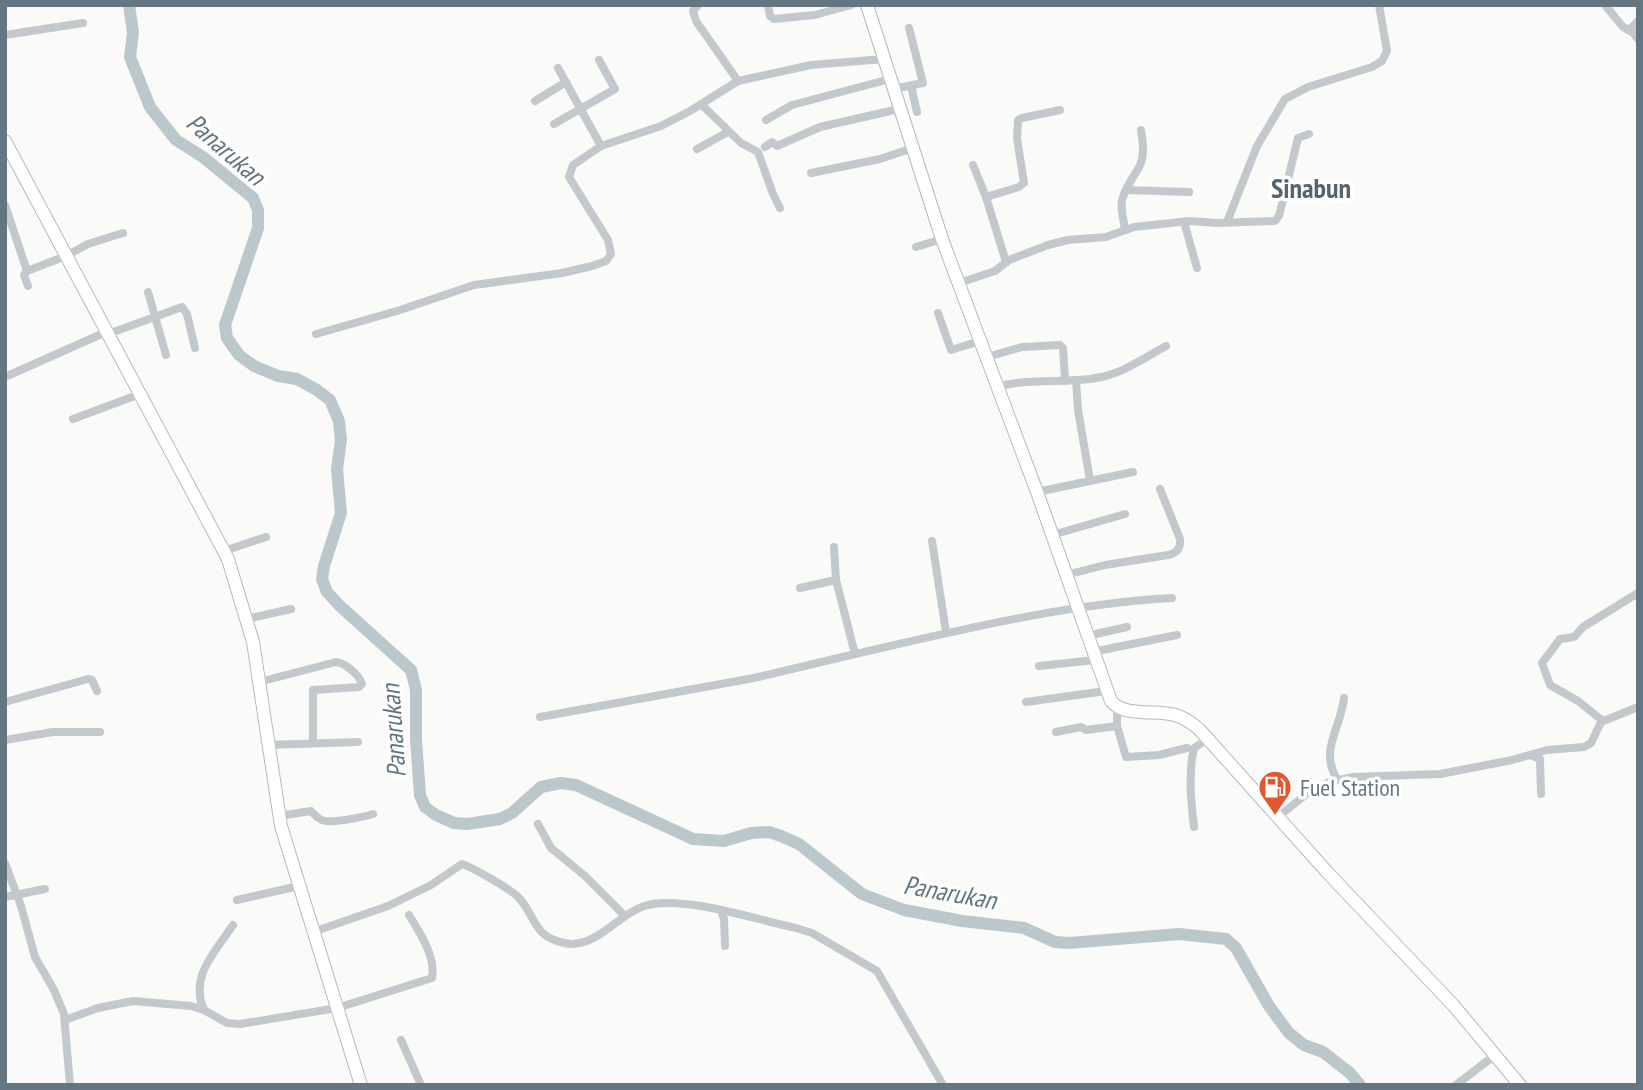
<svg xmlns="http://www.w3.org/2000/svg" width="1643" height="1090" viewBox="0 0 1643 1090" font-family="'PT Sans Narrow',sans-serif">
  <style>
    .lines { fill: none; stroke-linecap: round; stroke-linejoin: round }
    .river { stroke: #bbc7cb; stroke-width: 12 }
    .secondary-casing { stroke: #b3babf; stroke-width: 14 }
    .street { stroke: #c3c8cc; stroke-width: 8 }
    .secondary { stroke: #fff; stroke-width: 12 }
    .labels { text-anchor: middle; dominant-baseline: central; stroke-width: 7; stroke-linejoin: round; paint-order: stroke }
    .poi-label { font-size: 24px; fill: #657683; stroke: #fff; text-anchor: start }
    .water-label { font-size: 26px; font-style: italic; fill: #60757c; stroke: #fff }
    .quarter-label { font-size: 28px; font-weight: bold; fill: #57646e; stroke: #fff }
  </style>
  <rect width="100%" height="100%" fill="#fafaf8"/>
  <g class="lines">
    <path class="river" d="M 129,5 L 133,32 L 130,57 L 150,107 L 176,140 L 203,157 L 253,198 L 258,210 L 258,228 L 225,325 L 227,338 L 239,355 L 254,366 L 278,376 L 297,379 L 317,390 L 330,400 L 339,421 L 341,440 L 337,469 L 341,513 L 324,566 L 322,579 L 327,592 L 340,606 L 411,670 L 416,690 L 416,739 L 420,795 L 425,807 L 436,815 L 454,823 L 467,824 L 500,819 L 512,813 L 541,787 L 561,783 L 576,785 L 693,839 L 724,841 L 751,833 L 769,832 L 781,836 L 799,844 L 862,894 L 904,910 L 962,921 L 1024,928 L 1055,942 L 1069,943 L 1179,934 L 1226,939 L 1236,948 L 1269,1006 L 1289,1033 L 1304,1045 L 1323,1052 L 1350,1073 L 1360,1085"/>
    <defs>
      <g id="secondary">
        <path d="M 867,5 L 942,239 L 1037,492 L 1111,701 C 1125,718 1156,709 1175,715 C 1185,718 1192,723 1199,729 L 1327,872 L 1454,1006 L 1520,1085"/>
        <path d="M 5,141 L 228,559 L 253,642 L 281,826 L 361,1085"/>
      </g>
    </defs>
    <use href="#secondary" class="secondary-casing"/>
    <g class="street">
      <path d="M 698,5 L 693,11 L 696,21 L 738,81"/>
      <path d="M 768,5 L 770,16 L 774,19 L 815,15 L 851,5"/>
      <path d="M 1605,5 L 1623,27 L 1630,31"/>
      <path d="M 1638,21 L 1630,29 L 1638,39"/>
      <path d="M 5,35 L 83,23"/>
      <path d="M 558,68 L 601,146"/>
      <path d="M 911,86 L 917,112"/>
      <path d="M 893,89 L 923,83 L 909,28"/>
      <path d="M 535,101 L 566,82"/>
      <path d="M 701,104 L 741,143 L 758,152 L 773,194 L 780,208"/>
      <path d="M 766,120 L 792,105 L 890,79"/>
      <path d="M 554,124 L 615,89 L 599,60"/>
      <path d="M 765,147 L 772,142 L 777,146 L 820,127 L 899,109"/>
      <path d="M 697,149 L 728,132"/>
      <path d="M 973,165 L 986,197"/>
      <path d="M 811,173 L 880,159 L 913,148"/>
      <path d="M 1126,190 L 1189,192"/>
      <path d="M 5,205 L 27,271"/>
      <path d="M 1184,222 L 1197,268"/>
      <path d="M 1227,222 L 1257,146 L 1285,99 L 1308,87 L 1372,67 L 1382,61 L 1387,51 L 1379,5"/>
      <path d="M 1125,230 C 1124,220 1119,206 1123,197 C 1135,165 1148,172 1141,130"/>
      <path d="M 916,247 L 942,239"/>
      <path d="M 1006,262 L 986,197 L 1019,187 L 1024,183 L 1017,138 L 1018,120 L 1022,118 L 1060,110"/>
      <path d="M 959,283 L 995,271 L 1009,260 L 1048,245 L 1068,240 L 1106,237 L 1134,227 L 1189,221 L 1217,223 L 1275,221 L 1279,216 L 1298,138 L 1309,134"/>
      <path d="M 28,286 L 24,275 L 27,271 L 66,256 L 88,244 L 123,233"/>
      <path d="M 148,292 L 166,355"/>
      <path d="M 938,313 L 951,350 L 980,341"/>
      <path d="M 108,334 L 182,307 L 187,314 L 195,348"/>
      <path d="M 316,334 L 397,311 L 474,285 L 562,273 L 592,266 L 606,261 L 611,254 L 608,240 L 569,177 L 573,165 L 601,146 L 661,126 L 690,111 L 738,81 L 811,65 L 884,59"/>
      <path d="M 987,357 L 1022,347 L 1060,345 L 1063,348 L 1065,379"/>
      <path d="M 5,377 L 106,332"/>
      <path d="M 1076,380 L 1078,410 L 1090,480"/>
      <path d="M 997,387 C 1031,377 1063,384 1096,378 C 1122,374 1144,358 1166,346"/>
      <path d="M 73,419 L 140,394"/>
      <path d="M 1037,492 L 1133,472"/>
      <path d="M 1052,535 L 1125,514"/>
      <path d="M 932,541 L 946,632"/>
      <path d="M 834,547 L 836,580 L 855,654 C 960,630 1065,604 1172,598"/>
      <path d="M 224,551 L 266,537"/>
      <path d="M 1066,575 L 1105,565 L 1168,555 C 1177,553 1181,548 1180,539 L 1160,489"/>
      <path d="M 800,588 L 836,580"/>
      <path d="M 247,619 L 291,609"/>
      <path d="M 1087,636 L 1127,627"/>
      <path d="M 1092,652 L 1177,635"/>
      <path d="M 1039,666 L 1095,660"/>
      <path d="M 259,682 L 336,662 C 346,663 359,675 362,684 L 359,687 L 313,690 L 313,741"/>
      <path d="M 5,702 L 88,679 L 92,680 L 97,691"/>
      <path d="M 1026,702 L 1106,691"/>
      <path d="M 1117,707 L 1117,726 L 1126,757 L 1159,755 L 1187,748"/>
      <path d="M 540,717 L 754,678 L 855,654"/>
      <path d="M 1603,721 L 1578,701 L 1550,685 L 1542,663 L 1560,639 L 1574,637 L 1583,627 L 1638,593"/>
      <path d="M 1056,732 L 1081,727 L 1086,730 L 1117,726"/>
      <path d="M 5,740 L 53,732 L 100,732"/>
      <path d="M 267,745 L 358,742"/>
      <path d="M 1530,755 L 1540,759 L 1541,794"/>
      <path d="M 1337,779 C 1319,750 1341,728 1344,698"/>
      <path d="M 279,816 L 311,811 C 314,814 316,817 320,819 C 327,825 363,817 373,814"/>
      <path d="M 1278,817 L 1309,792 L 1329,782 L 1353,777 L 1440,774 L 1512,760 L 1547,750 L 1584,747 L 1591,743 L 1601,722 L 1638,707"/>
      <path d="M 538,824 L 551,848 L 585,876 L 625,916"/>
      <path d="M 1194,827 C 1191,801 1188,774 1194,748 L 1208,739"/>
      <path d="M 5,863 L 21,906 L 35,957 L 54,990 L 64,1014 L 70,1085"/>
      <path d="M 5,897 L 45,889"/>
      <path d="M 237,900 L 299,886"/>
      <path d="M 721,911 L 724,919 L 725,946"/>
      <path d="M 313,932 L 388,906 L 431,885 L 462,864 C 472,867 510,889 517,896 C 536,914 531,936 564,943 C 595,950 617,915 644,906 C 681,894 757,920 796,928 L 812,933 L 877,971 L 943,1085"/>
      <path d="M 204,1010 C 189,977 215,952 233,925"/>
      <path d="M 65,1020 L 98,1008 L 133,1001 L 191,1006 L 204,1010 L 227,1023 L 240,1024 L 337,1008 L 432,978 C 436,957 420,933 409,915"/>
      <path d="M 401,1040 L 421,1085"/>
      <path d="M 1456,1085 L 1495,1055"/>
    </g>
    <use href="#secondary" class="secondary"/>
  </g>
  <defs>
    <symbol id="fuel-pin" viewBox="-11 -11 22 30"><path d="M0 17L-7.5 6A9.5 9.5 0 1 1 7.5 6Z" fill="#e4572e" stroke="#fff"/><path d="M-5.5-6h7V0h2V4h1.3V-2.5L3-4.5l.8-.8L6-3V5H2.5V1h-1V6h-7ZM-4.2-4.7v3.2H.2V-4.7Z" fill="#fff"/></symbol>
  </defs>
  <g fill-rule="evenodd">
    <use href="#fuel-pin" x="1256" y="768" width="38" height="52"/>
  </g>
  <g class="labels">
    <g class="poi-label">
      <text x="1300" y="787">Fuel Station</text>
    </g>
    <g class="water-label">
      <text transform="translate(226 149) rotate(41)">Panarukan</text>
      <text transform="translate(393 731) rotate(-94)">Panarukan</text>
      <text transform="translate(950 892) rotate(10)">Panarukan</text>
    </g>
    <g class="quarter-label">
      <text x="1311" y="187">Sinabun</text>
    </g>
  </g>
  <rect width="1643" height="1090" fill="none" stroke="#657683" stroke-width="14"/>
</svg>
